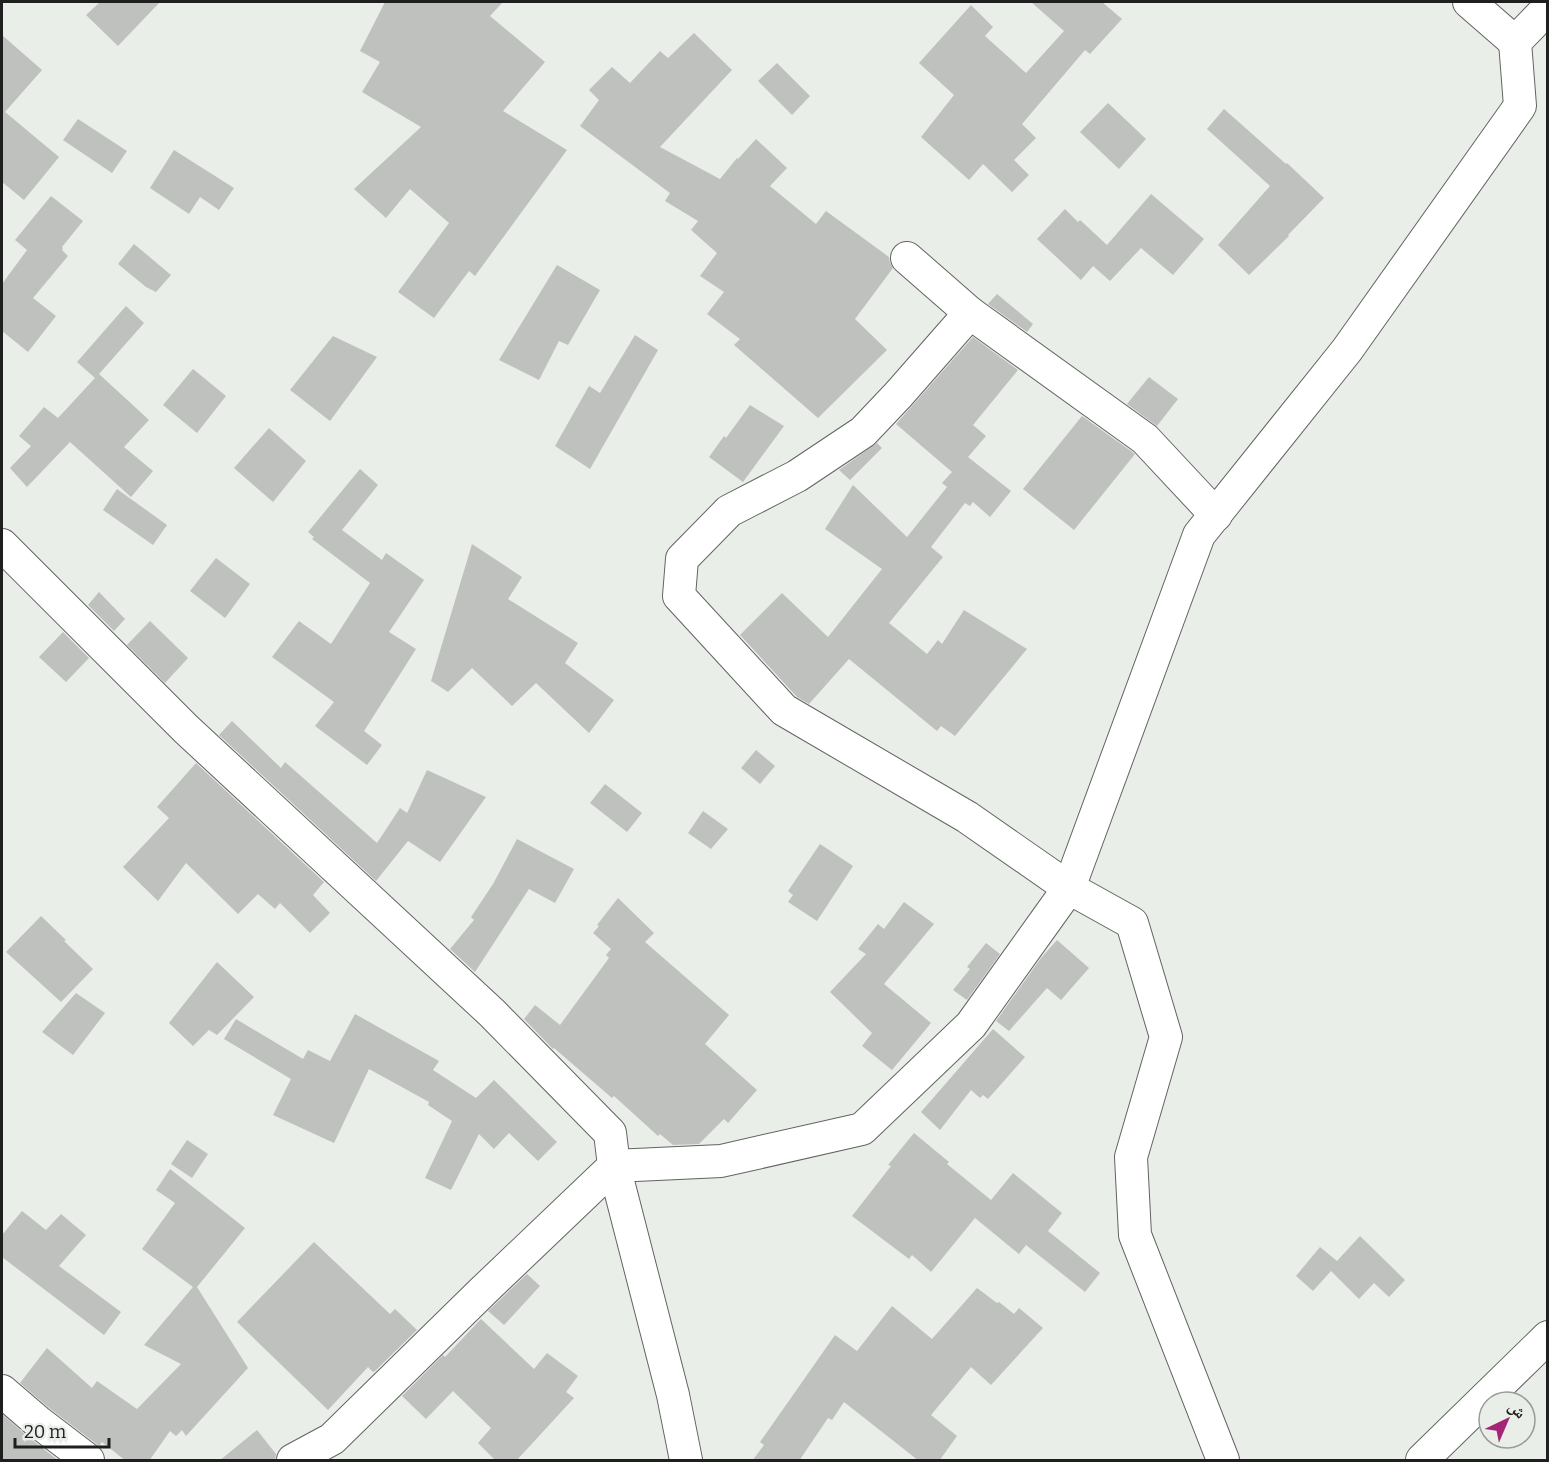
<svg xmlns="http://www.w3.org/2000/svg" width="1549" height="1462" viewBox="0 0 1549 1462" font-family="Bitter,'Noto Naskh Arabic',serif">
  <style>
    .building { fill: #bec1bd }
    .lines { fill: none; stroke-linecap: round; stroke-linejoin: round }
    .street-casing { stroke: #616460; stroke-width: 34 }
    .street { stroke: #fff; stroke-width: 32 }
  </style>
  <rect width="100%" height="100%" fill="#eaeee9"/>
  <g class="building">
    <path d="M 100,2 L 160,2 L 118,46 L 86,15 Z"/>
    <path d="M 385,2 L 503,2 L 490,16 L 545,62 L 503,111 L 567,150 L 475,276 L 469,271 L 434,318 L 398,292 L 449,223 L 410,189 L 386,218 L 354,189 L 421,127 L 362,92 L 380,62 L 360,51 Z"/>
    <path d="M 1031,2 L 1102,2 L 1122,19 L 1090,54 L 1085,50 L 1022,124 L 1036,138 L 1014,160 L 1029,175 L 1012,192 L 983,164 L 969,180 L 921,137 L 954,95 L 919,63 L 971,5 L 993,27 L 985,36 L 1026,73 L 1064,31 Z"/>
    <path d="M 694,33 L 732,70 L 660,147 L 720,179 L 737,158 L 738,159 L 756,139 L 787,168 L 770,186 L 816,224 L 826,211 L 889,257 L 890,263 L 893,268 L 855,319 L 887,350 L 818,418 L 734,345 L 740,339 L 707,314 L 724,292 L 700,276 L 717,253 L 691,230 L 698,221 L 665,201 L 670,193 L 580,126 L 599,100 L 589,90 L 612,67 L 630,83 L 660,51 L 668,58 Z"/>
    <path d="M 2,35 L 42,70 L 5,112 L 59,157 L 24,200 L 2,182 Z"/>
    <path d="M 777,63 L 810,96 L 792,115 L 758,81 Z"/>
    <path d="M 1108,103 L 1146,139 L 1119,169 L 1080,132 Z"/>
    <path d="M 1224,109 L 1286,164 L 1287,163 L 1324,198 L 1288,235 L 1289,236 L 1249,275 L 1218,245 L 1270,186 L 1207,129 Z"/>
    <path d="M 78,119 L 127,151 L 112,173 L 63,140 Z"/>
    <path d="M 174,150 L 234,188 L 219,210 L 200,197 L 189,214 L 150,188 Z"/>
    <path d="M 1151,194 L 1204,239 L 1173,275 L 1141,248 L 1110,281 L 1093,266 L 1081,280 L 1037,239 L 1065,209 L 1078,222 L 1080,220 L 1107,245 Z"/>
    <path d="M 51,196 L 83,221 L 62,247 L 63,248 L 62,250 L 68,256 L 33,298 L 56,316 L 28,352 L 2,331 L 2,284 L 27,250 L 15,240 Z"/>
    <path d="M 134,244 L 171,275 L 156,292 L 146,287 L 118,264 Z"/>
    <path d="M 557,265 L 600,290 L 568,345 L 559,341 L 539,380 L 499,360 Z"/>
    <path d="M 997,294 L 1033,324 L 1027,332 L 988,304 Z"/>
    <path d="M 126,306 L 144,323 L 99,374 L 149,420 L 124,447 L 153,471 L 131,497 L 70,442 L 27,487 L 10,468 L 31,446 L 19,436 L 44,407 L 58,418 L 95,378 L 77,362 Z"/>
    <path d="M 635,335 L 658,350 L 590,469 L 555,446 L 589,386 L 600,393 Z"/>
    <path d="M 333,336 L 377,357 L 330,421 L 290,390 Z"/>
    <path d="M 973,337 L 1018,370 L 973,425 L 986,436 L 968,457 L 1011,491 L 990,517 L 973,502 L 970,506 L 965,503 L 931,547 L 943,557 L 889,623 L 927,654 L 938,640 L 942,644 L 964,610 L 1027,649 L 955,736 L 941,726 L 937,731 L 849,659 L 809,704 L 797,697 L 740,635 L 782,593 L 828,637 L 882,569 L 825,529 L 853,485 L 907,537 L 947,487 L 942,483 L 952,472 L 896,424 Z"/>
    <path d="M 193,369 L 226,396 L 197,433 L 163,405 Z"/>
    <path d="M 1149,377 L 1178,399 L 1157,426 L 1127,404 Z"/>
    <path d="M 750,405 L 784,426 L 743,482 L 709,457 L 724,436 L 726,438 Z"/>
    <path d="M 1082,416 L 1135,454 L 1074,530 L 1023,489 Z"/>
    <path d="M 269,428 L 306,461 L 273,502 L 234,468 Z"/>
    <path d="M 877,443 L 882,448 L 850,480 L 839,470 Z"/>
    <path d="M 360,469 L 378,485 L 342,530 L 382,560 L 386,553 L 424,580 L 389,632 L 416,649 L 364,731 L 382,745 L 367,765 L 315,726 L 334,702 L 272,657 L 299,621 L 331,644 L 370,583 L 312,539 L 314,537 L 308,532 Z"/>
    <path d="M 117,489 L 167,525 L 153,545 L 103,510 Z"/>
    <path d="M 472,544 L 522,577 L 508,599 L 578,643 L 565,663 L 614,700 L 589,733 L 536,683 L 512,706 L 472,668 L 448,692 L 431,681 Z"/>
    <path d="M 216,558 L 250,584 L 225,618 L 190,591 Z"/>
    <path d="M 99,592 L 125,619 L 114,631 L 88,605 Z"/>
    <path d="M 150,621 L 188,658 L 165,683 L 127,645 Z"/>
    <path d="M 63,632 L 89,658 L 66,682 L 39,657 Z"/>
    <path d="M 232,721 L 281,768 L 285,762 L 377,843 L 400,808 L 407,813 L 427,770 L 486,797 L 440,862 L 408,841 L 376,881 L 219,735 Z"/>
    <path d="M 756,750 L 775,766 L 760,784 L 741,768 Z"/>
    <path d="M 196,763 L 324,882 L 313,895 L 330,913 L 310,933 L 280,903 L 275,909 L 258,894 L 238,914 L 186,863 L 158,901 L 123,867 L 169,818 L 157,807 Z"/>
    <path d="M 605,784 L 642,813 L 627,832 L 590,803 Z"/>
    <path d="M 703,811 L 728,829 L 711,849 L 688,833 Z"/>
    <path d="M 517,839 L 574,869 L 555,903 L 529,889 L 475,972 L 450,949 L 474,920 L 471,917 L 493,884 Z"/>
    <path d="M 820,844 L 853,866 L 817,921 L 788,902 L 793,895 L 788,891 Z"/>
    <path d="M 618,898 L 654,933 L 645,942 L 729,1015 L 705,1044 L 757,1090 L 728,1123 L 724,1119 L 699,1144 L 673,1145 L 660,1134 L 658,1136 L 614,1096 L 612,1098 L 554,1048 L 553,1049 L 524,1019 L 535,1005 L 560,1025 L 609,958 L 606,955 L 611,949 L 593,933 L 599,926 L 597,925 Z"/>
    <path d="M 904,902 L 934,924 L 884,984 L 931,1023 L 892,1070 L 862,1046 L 872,1033 L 830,992 L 866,954 L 858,949 L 878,924 L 884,929 Z"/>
    <path d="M 41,916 L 66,940 L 64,941 L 93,969 L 61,1002 L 6,952 Z"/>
    <path d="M 1057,940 L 1089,968 L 1061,1000 L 1047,988 L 1009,1031 L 996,1021 L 1041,958 Z"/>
    <path d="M 986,943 L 1000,954 L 967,1000 L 953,990 L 970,969 L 967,967 Z"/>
    <path d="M 217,962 L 254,997 L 217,1035 L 209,1030 L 193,1046 L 169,1023 Z"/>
    <path d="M 76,993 L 105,1013 L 73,1055 L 42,1032 Z"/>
    <path d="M 355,1014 L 439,1061 L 433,1070 L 476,1098 L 494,1080 L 557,1142 L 538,1161 L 509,1133 L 494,1149 L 479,1134 L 451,1190 L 425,1178 L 452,1121 L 428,1105 L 429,1102 L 369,1069 L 334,1143 L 273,1115 L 291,1079 L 224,1039 L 236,1019 L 303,1059 L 308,1050 L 330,1061 Z"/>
    <path d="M 993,1029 L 1025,1057 L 988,1099 L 983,1095 L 980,1098 L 971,1090 L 940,1130 L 921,1112 Z"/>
    <path d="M 914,1133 L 949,1162 L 947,1164 L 991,1200 L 1013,1173 L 1062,1213 L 1048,1231 L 1100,1273 L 1085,1292 L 1026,1245 L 1019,1254 L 975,1218 L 931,1272 L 912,1255 L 909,1259 L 852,1216 L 891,1166 L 888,1165 Z"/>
    <path d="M 187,1140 L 208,1154 L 192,1178 L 171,1164 Z"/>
    <path d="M 170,1169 L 245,1228 L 197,1287 L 248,1368 L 186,1436 L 182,1430 L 176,1436 L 170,1431 L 149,1461 L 126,1461 L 102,1442 L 99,1446 L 48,1407 L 20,1383 L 47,1348 L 92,1388 L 97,1381 L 137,1409 L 181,1364 L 144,1345 L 193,1287 L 142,1249 L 175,1203 L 156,1190 Z"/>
    <path d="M 22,1211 L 46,1230 L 61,1214 L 86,1235 L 59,1266 L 121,1312 L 104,1335 L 2,1257 L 2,1235 Z"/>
    <path d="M 1360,1236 L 1405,1280 L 1389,1297 L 1374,1283 L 1359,1299 L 1331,1271 L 1313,1291 L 1296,1276 L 1320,1247 L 1337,1261 Z"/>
    <path d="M 314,1242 L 390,1314 L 395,1309 L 417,1330 L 375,1371 L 373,1372 L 368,1367 L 328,1410 L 237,1322 Z"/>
    <path d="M 527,1274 L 540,1286 L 504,1325 L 488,1311 Z"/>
    <path d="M 977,1288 L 997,1303 L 999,1302 L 1014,1314 L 1019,1308 L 1043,1328 L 991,1385 L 971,1367 L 931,1415 L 957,1436 L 939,1461 L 919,1461 L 844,1402 L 832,1420 L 828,1418 L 799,1461 L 752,1461 L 764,1445 L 760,1442 L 835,1335 L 857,1351 L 892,1306 L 932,1339 Z"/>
    <path d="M 481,1319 L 534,1369 L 547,1353 L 578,1376 L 566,1392 L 574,1398 L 516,1461 L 496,1461 L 478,1443 L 491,1428 L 453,1391 L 426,1419 L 402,1396 L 443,1355 L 445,1357 Z"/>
    <path d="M 2,1414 L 26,1435 L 59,1461 L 2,1461 Z"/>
    <path d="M 257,1430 L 276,1454 L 275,1461 L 219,1461 Z"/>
  </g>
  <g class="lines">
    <defs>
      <g id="street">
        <path d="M 1469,2 L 1515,42"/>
        <path d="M 907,258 L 970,313 L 1145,439 L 1216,515"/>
        <path d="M 970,313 L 899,394 L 863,432 L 797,476 L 729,511 L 682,559 L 679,596 L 784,710 L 967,817 L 1069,888 L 1132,923 L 1166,1037 L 1131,1157 L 1135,1235 L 1223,1460"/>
        <path d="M 2,545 L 186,729 L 492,1013 L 610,1133 L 614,1166 L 673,1395 L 686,1460"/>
        <path d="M 2,1391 L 37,1421 L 88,1460"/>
        <path d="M 293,1460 L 332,1439 L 483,1291 L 614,1166 L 721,1161 L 862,1129 L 971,1025 L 1069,888 L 1199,535 L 1347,350 L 1520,106 L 1515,42 L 1548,8"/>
        <path d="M 1422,1460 L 1548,1337"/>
      </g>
    </defs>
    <use href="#street" class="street-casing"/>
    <use href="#street" class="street"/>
  </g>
  <rect width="1549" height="1462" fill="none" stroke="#1e1f1e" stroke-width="6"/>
  <g transform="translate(1507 1420) rotate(44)"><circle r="28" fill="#eaeee9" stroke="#989b98" stroke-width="1.5"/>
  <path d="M0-4.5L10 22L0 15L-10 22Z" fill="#a42576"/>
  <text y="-9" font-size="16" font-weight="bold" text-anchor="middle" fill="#1e1f1e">ش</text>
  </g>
  <path d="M15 1438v9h94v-9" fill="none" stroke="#1e1f1e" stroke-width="3"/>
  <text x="24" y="1438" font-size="18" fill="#1e1f1e" stroke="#eaeee9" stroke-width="4.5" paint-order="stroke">20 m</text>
</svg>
